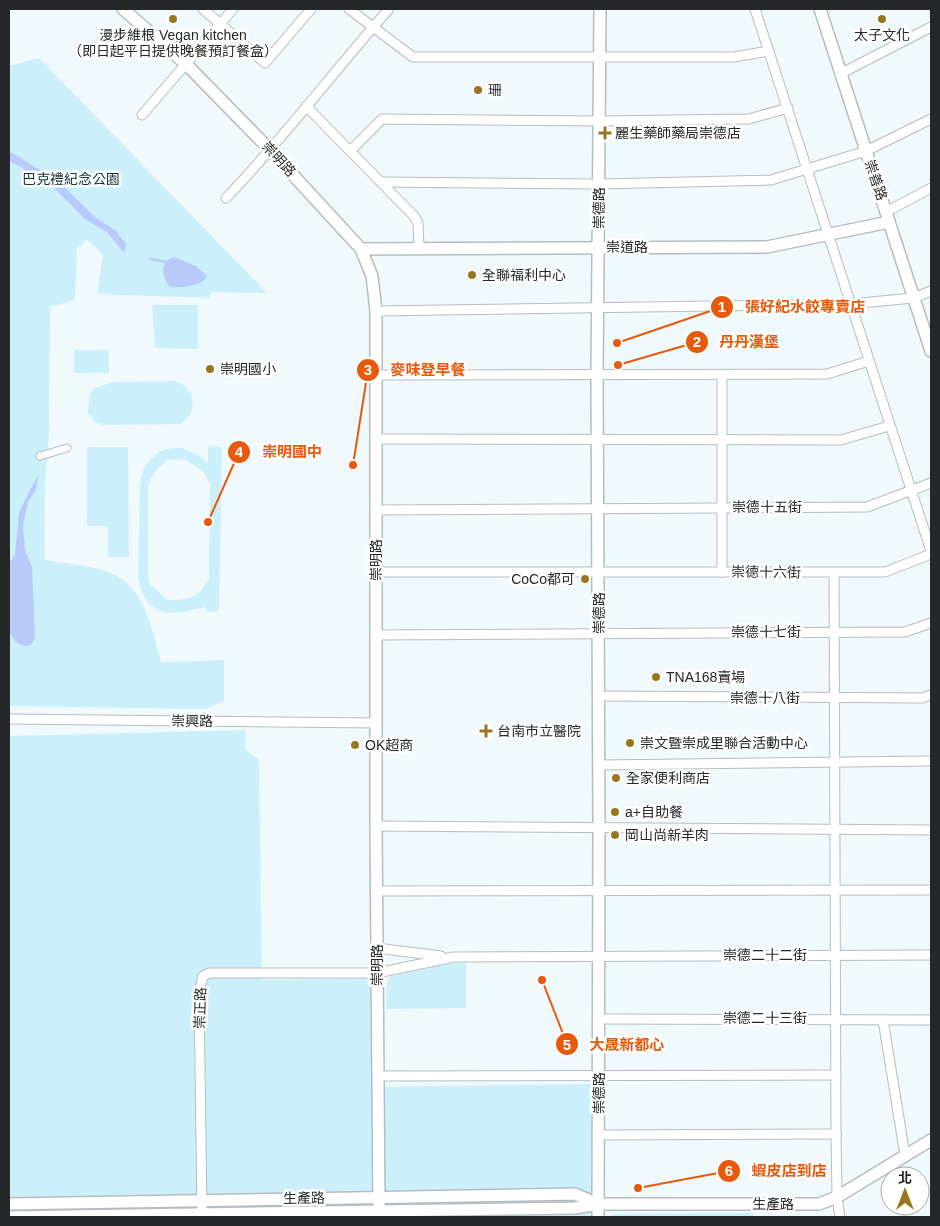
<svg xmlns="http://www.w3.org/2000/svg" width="940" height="1226" viewBox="0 0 940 1226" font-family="Arial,'Noto Sans TC',sans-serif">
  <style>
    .green { fill: #cbf0fc; fill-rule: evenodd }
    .water { fill: #b9c9f9 }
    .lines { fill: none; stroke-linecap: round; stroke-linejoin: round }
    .stream { stroke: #b9c9f9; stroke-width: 2.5 }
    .pedestrian-casing { stroke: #b5bdc0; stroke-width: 9 }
    .minor-casing { stroke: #b5bdc0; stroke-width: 11 }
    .tertiary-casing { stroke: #b5bdc0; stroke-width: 14 }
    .pedestrian { stroke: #fff; stroke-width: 7 }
    .minor { stroke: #fff; stroke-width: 9 }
    .tertiary { stroke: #fff; stroke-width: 11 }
    .poi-dot { fill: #987720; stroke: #fff; stroke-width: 2 }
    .labels { text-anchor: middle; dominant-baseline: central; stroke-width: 5; stroke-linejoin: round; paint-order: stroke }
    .poi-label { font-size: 14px; fill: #252829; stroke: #fff; text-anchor: start }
    .street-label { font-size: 14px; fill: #252829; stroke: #fff }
    .park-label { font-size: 14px; fill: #13333c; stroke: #fff }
    .leader { fill: none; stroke: #e8590c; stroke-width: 2 }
    .callout-dot { fill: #e8590c; stroke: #fff; stroke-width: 2 }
    .mark-label { font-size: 15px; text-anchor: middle; font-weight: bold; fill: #fff }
    .callout-label { font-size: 15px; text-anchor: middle; font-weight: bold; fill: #e8590c; stroke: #fff; stroke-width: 5; stroke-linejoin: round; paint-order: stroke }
  </style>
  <rect width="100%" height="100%" fill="#f0f9fc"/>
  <g class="green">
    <path d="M 39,58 L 267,293 L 211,292 L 209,298 L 97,294 L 103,255 L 87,239 L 77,249 L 75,300 L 50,307 L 49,435 L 45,484 L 45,560 C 68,564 96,565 117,576 C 146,592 153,633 161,662 L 224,660 L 224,701 L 206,709 L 9,706 L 9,66 Z"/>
    <path d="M 152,305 L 198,305 L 198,349 L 155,348 Z"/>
    <rect x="74" y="350" width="35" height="23"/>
    <path d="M 175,381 C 197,388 198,412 181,424 L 103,425 L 95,422 L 88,413 L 90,393 L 95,388 L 113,382 Z"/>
    <path d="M 208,446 L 222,447 L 219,611 L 207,612 L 205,607 C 172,616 145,619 138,578 L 140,486 L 142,473 L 146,464 L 160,451 L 173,448 L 182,448 L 201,457 L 208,464 ZM 184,459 L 203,471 L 210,484 L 209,578 C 199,598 189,600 167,600 L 150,584 L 148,575 L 148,484 L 157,469 L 167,460 Z"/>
    <path d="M 87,447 L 128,447 L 129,557 L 108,557 L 108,526 L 87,526 Z"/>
    <path d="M 246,730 L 245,749 L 259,760 L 262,980 L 373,978 L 371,1087 L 592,1084 L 593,1217 L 9,1217 L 9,736 Z"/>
    <path d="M 466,962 L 466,1008 L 386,1009 L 387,984 L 389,977 L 441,965 Z"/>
    <path d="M 753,1213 L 754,1217 L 609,1217 L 614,1214 Z"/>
  </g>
  <g class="water">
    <path d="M 9,151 L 58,181 L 96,218 L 115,230 L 126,244 L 124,253 L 107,232 L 85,219 L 53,187 L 34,174 L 32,177 L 28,176 L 23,168 L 9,161 Z"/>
    <path d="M 174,257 L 196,266 L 207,276 C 202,287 180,288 169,287 C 163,276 158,263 174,257 Z"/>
    <path d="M 38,475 L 36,489 L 28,502 L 23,525 L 25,550 L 32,567 L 35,639 L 31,645 C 22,648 14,642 10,633 C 5,625 9,576 9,563 L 15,555 L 19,512 Z"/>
  </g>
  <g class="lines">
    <path class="stream" d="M 150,259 L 167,262"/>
    <defs>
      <path id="pedestrian" d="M 40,456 L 67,448"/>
      <g id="minor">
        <path d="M 203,9 L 265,63 L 311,9"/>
        <path d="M 349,9 L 413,57 L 733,57 L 769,51"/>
        <path d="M 755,9 L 931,551"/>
        <path d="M 840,74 L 931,27"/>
        <path d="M 306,106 L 414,216 L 418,223 L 419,247"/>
        <path d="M 142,115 L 233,9"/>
        <path d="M 350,151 L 382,119 L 599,121 L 749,119 L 788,108"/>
        <path d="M 381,182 L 599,184 L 771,180 L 866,151 L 931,119"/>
        <path d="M 226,198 C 284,138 334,71 389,9"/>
        <path d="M 886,212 L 931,188"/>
        <path d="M 376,311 L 850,304 L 913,298 L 931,291"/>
        <path d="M 376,375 L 827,374 L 869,361"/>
        <path d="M 722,375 L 722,572"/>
        <path d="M 376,439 L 841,440 L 889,426"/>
        <path d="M 376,510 L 867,507 L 931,483"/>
        <path d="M 377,572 L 885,572 L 931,554"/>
        <path d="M 834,573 L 836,1134 L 837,1197 L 840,1217"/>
        <path d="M 377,635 L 905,632 L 931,623"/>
        <path d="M 599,696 L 922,698 L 931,695"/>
        <path d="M 9,719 L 376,723"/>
        <path d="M 599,765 L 931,761"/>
        <path d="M 376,826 L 931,830"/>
        <path d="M 376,891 L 931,890"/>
        <path d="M 376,948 L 441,956"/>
        <path d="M 599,1019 L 931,1020"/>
        <path d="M 883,1020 L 905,1155"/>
        <path d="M 378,1076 L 836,1075"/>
        <path d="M 599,1135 L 836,1134"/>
        <path d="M 202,1214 L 199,992 L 203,976 L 209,973 L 377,973 L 454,957 L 931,955"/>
      </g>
      <g id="tertiary">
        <path d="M 123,9 L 187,65 L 271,151 L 361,249 L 372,276 L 376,311 L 376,826 L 379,1211"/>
        <path d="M 820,9 L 931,351"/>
        <path d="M 361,249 L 767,247 L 889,222"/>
        <path d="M 9,1204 L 575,1194 L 598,1204"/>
        <path d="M 9,1217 L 575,1208 L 598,1204 L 819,1204 L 837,1197 L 931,1140"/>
        <path d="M 598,1217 L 599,828 L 597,376 L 600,9"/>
      </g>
    </defs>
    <use href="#pedestrian" class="pedestrian-casing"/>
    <use href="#minor" class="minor-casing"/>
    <use href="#tertiary" class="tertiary-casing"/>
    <use href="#pedestrian" class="pedestrian"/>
    <use href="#minor" class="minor"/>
    <use href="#tertiary" class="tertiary"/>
  </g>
  <g class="poi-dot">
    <circle cx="173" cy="19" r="5"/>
    <circle cx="882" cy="19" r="5"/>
    <circle cx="478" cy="90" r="5"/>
    <path d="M602.5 125.5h5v5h5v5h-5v5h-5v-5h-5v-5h5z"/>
    <circle cx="472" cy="275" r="5"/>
    <circle cx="210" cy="369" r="5"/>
    <circle cx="585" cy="579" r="5"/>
    <circle cx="656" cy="677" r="5"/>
    <path d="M483.5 723.5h5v5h5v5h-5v5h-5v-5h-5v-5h5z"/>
    <circle cx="630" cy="743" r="5"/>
    <circle cx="355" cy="745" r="5"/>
    <circle cx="616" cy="778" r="5"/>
    <circle cx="615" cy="812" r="5"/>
    <circle cx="615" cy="835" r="5"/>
  </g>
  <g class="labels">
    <g class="poi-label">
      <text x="173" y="35" text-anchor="middle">漫步維根 Vegan kitchen<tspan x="173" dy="16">（即日起平日提供晚餐預訂餐盒）</tspan></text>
      <text x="882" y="35" text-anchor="middle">太子文化</text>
      <text x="488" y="90">珊</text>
      <text x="615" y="133">麗生藥師藥局崇德店</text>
      <text x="482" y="275">全聯福利中心</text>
      <text x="220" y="369">崇明國小</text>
      <text x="575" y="579" text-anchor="end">CoCo都可</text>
      <text x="666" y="677">TNA168賣場</text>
      <text x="497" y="731">台南市立醫院</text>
      <text x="640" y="743">崇文暨崇成里聯合活動中心</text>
      <text x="365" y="745">OK超商</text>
      <text x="626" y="778">全家便利商店</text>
      <text x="625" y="812">a+自助餐</text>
      <text x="625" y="835">岡山尚新羊肉</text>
    </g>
    <g class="street-label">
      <text transform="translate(279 159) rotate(47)">崇明路</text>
      <text transform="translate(876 180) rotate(71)">崇善路</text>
      <text transform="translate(599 208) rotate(-90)">崇德路</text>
      <text x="627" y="247">崇道路</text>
      <text x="767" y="507">崇德十五街</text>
      <text transform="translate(376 560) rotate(-90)">崇明路</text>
      <text transform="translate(766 572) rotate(1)">崇德十六街</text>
      <text transform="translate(599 613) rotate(-90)">崇德路</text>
      <text x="766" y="632">崇德十七街</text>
      <text x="765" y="698">崇德十八街</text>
      <text transform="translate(192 721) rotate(1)">崇興路</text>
      <text x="765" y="955">崇德二十二街</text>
      <text transform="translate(377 965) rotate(-90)">崇明路</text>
      <text transform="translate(200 1008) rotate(-88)">崇正路</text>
      <text x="765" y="1018">崇德二十三街</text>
      <text transform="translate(599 1093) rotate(-90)">崇德路</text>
      <text transform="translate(304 1198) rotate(-1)">生產路</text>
      <text x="773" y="1204">生產路</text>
    </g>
    <g class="park-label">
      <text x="71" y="179">巴克禮紀念公園</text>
    </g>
  </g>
  <path class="leader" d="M617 343L722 307M618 365L697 342M353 465L368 370M208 522L239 452M542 980L567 1044M638 1188L729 1171"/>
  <g class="callout-dot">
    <circle cx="617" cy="343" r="5"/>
    <circle cx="618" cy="365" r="5"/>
    <circle cx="353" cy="465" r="5"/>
    <circle cx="208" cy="522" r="5"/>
    <circle cx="542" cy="980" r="5"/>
    <circle cx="638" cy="1188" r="5"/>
    <circle cx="722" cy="307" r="12"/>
    <circle cx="697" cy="342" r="12"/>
    <circle cx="368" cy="370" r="12"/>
    <circle cx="239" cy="452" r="12"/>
    <circle cx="567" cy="1044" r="12"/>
    <circle cx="729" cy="1171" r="12"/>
  </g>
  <g class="mark-label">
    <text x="722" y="312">1</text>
    <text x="697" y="347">2</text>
    <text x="368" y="375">3</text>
    <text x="239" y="457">4</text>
    <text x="567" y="1050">5</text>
    <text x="729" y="1176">6</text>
  </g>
  <g class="callout-label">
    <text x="805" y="312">張好紀水餃專賣店</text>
    <text x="749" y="347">丹丹漢堡</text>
    <text x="428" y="375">麥味登早餐</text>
    <text x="292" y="457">崇明國中</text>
    <text x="627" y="1050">大晟新都心</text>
    <text x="789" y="1176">蝦皮店到店</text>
  </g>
  <rect width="940" height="1226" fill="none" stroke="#252829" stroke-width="20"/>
  <g transform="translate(905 1191)"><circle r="24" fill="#ffffff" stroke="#a8a9a9"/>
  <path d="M0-4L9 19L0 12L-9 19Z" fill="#987720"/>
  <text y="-8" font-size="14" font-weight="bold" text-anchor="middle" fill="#252829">北</text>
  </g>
</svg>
